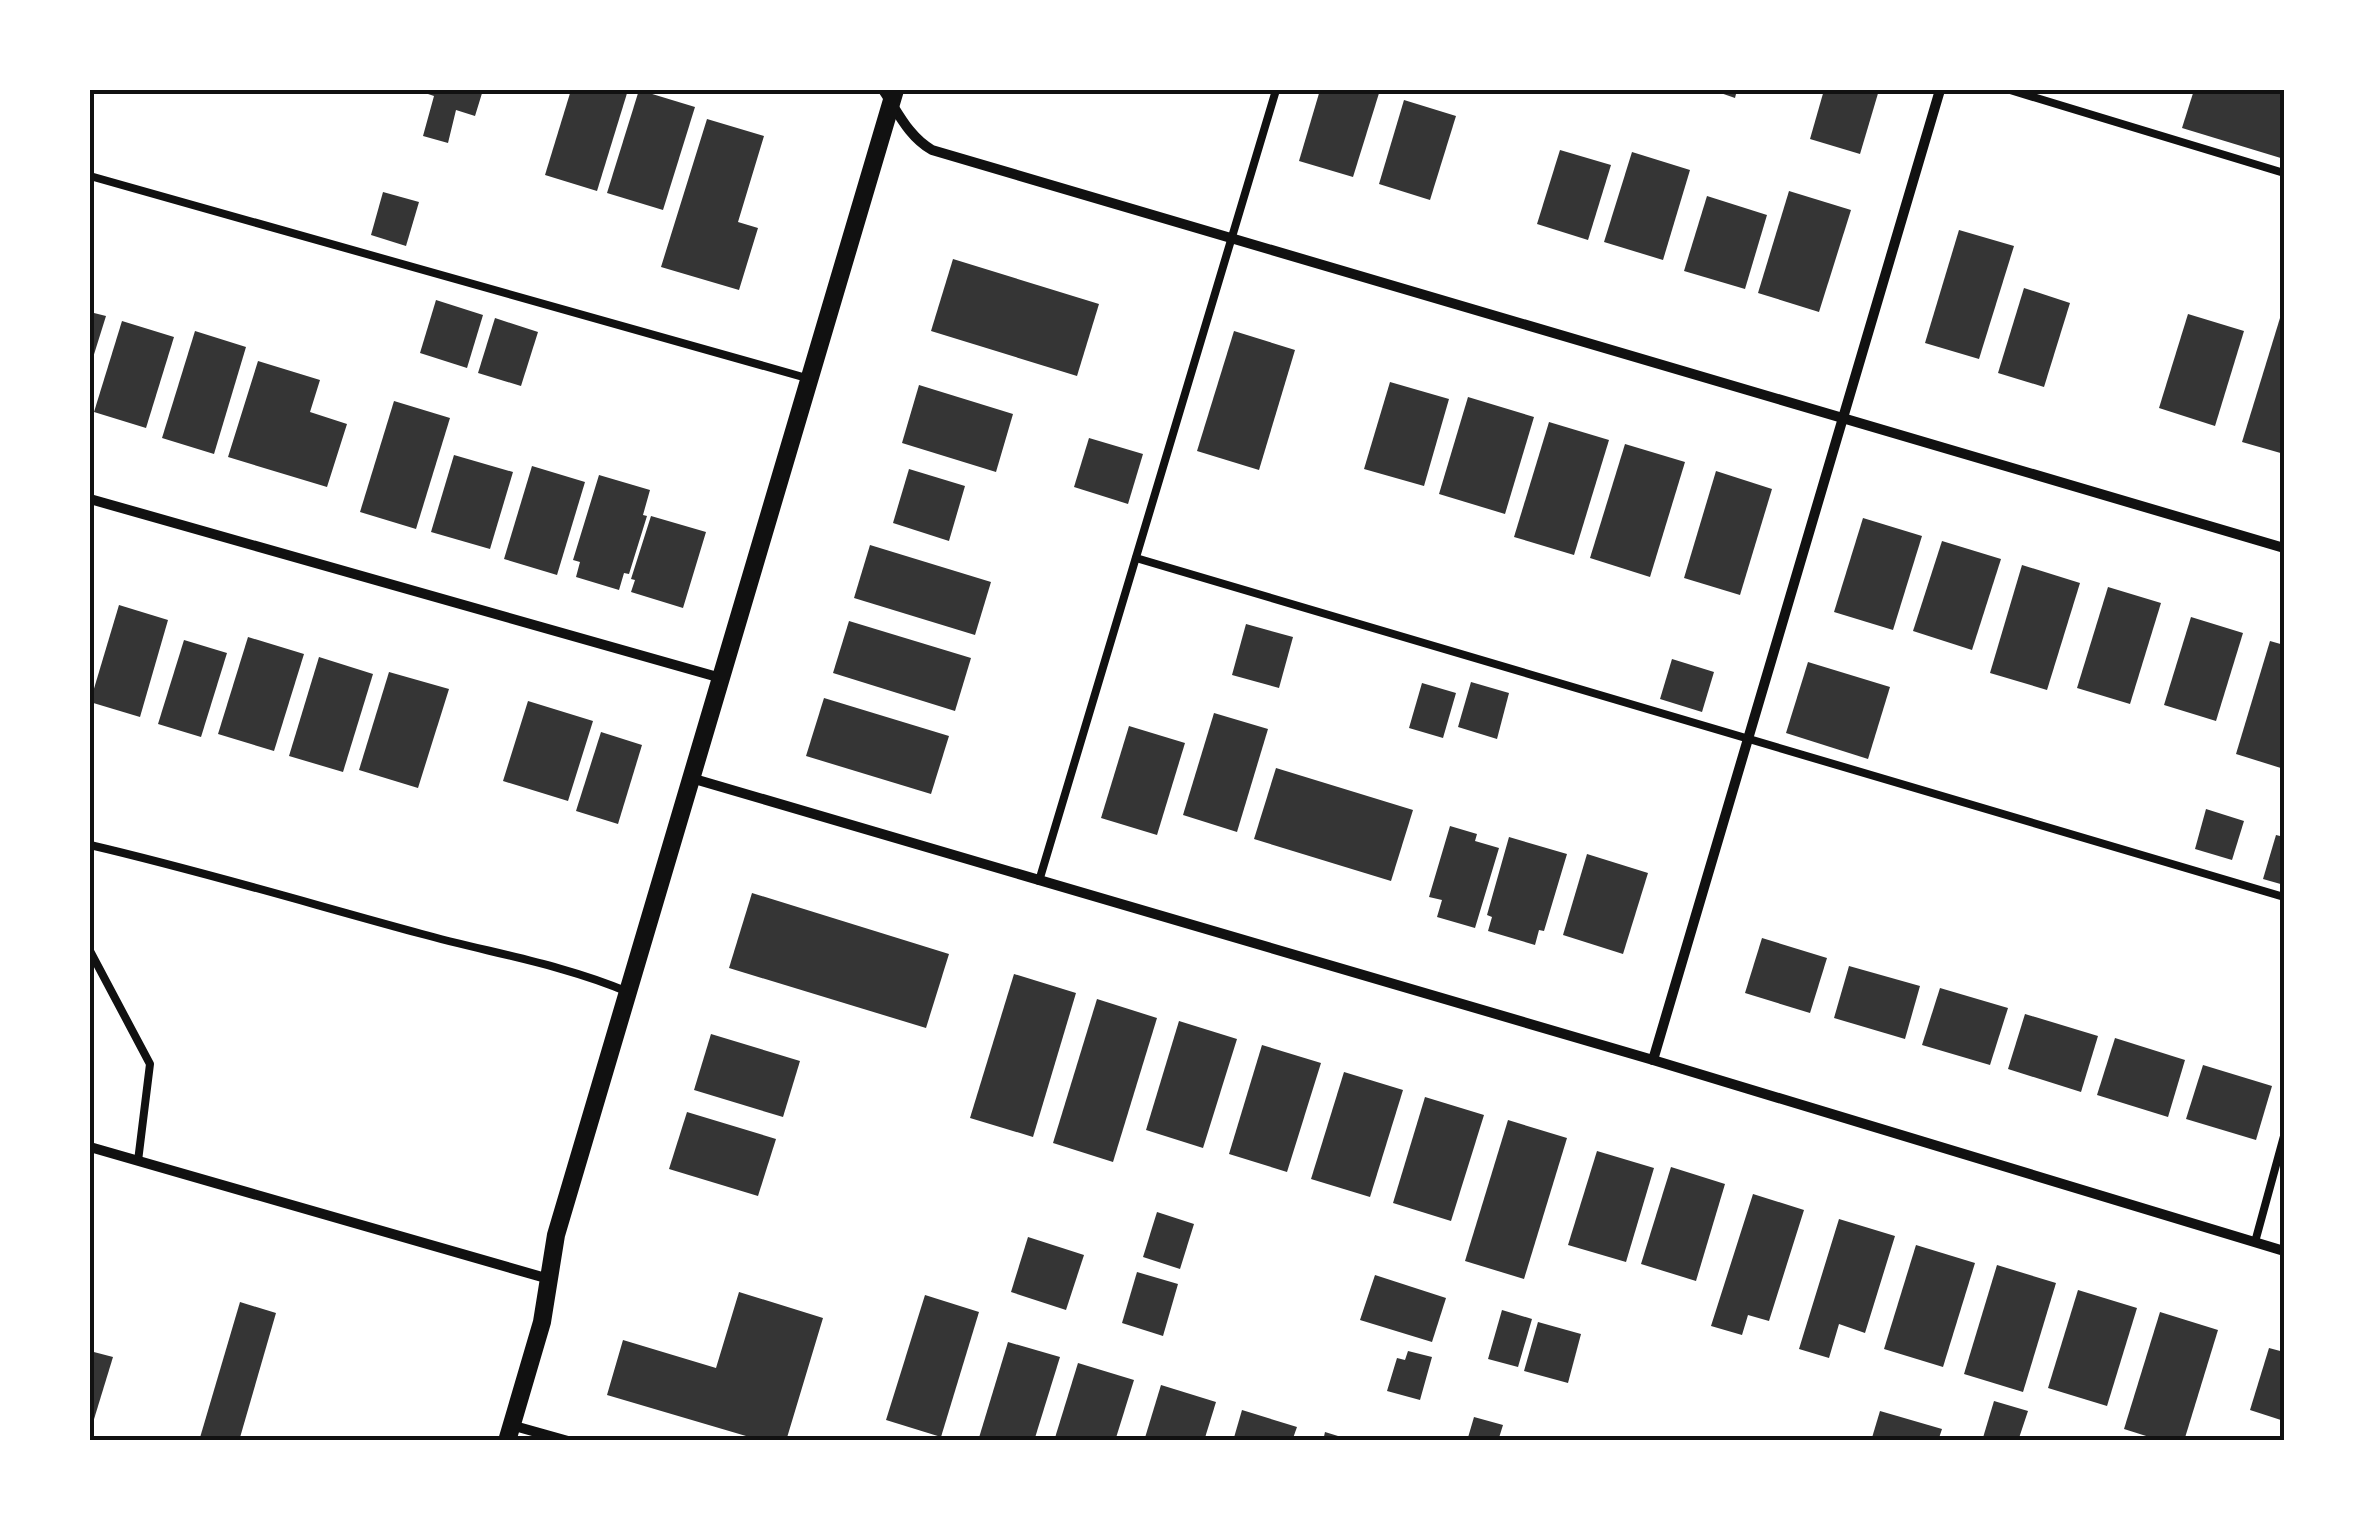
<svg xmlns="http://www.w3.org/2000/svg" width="2374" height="1531" viewBox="0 0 2374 1531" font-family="Montserrat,sans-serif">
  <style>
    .building { fill: #353535 }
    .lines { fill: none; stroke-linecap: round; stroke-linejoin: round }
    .service { stroke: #111; stroke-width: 8 }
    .minor { stroke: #111; stroke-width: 10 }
    .tertiary { stroke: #111; stroke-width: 18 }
    .neatline { fill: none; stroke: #111; stroke-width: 4 }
  </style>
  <rect width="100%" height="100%" fill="#fff"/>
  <g class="building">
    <path d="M 416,90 L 483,90 L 475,116 L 456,110 L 448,143 L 423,136 L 434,96 Z"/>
    <path d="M 571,90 L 628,90 L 597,191 L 545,175 Z"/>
    <path d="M 639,90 L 695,107 L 663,210 L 607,193 Z"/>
    <path d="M 1320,90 L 1380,90 L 1353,177 L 1299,161 Z"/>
    <path d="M 1712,90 L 1737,90 L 1735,98 Z"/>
    <path d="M 1824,90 L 1879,90 L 1860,154 L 1810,139 Z"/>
    <path d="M 2194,90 L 2284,90 L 2284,159 L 2182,128 Z"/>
    <path d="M 1404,100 L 1456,116 L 1430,200 L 1379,184 Z"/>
    <path d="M 707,119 L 764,136 L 738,222 L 758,228 L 739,290 L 661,267 Z"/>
    <path d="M 1560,150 L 1611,165 L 1588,240 L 1537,224 Z"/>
    <path d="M 1632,152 L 1690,170 L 1663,260 L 1604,242 Z"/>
    <path d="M 1789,191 L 1851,210 L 1819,312 L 1758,293 Z"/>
    <path d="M 383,192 L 419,202 L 406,246 L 371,235 Z"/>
    <path d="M 1707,196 L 1767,215 L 1745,289 L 1684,271 Z"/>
    <path d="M 1959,230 L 2014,246 L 1979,359 L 1925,343 Z"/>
    <path d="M 953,259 L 1099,304 L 1077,376 L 931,331 Z"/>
    <path d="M 2024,288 L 2070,303 L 2044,387 L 1998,373 Z"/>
    <path d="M 436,300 L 483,315 L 467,368 L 420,353 Z"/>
    <path d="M 90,312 L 106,316 L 91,364 L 90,364 Z"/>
    <path d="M 2188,314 L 2244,331 L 2215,426 L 2159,408 Z"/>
    <path d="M 495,318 L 538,332 L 521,386 L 478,373 Z"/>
    <path d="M 2280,318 L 2284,320 L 2284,454 L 2242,442 Z"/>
    <path d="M 122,321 L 174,337 L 146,428 L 94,412 Z"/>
    <path d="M 195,331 L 246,347 L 214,454 L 162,438 Z"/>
    <path d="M 1234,331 L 1295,350 L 1259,470 L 1197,451 Z"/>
    <path d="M 258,361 L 320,380 L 310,412 L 347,424 L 327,487 L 228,457 Z"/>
    <path d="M 1390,382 L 1449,399 L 1424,486 L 1364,469 Z"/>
    <path d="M 919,385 L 1013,414 L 996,472 L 902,443 Z"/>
    <path d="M 1468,397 L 1534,417 L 1505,514 L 1439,494 Z"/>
    <path d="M 394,401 L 450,418 L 416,529 L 360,512 Z"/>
    <path d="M 1549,422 L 1609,440 L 1574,555 L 1514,537 Z"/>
    <path d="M 1089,438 L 1143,454 L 1128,504 L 1074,487 Z"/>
    <path d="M 1625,444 L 1685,462 L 1650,577 L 1590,558 Z"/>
    <path d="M 454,455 L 513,472 L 490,549 L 431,532 Z"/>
    <path d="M 532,466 L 585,482 L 557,575 L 504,559 Z"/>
    <path d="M 909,469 L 965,486 L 949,541 L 893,523 Z"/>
    <path d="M 1716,471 L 1772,489 L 1740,595 L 1684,578 Z"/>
    <path d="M 599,475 L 650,490 L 643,515 L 647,516 L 629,574 L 624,573 L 619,590 L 576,577 L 580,562 L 573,560 Z"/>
    <path d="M 651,516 L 706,532 L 683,608 L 631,592 L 635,580 L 631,579 Z"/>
    <path d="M 1863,518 L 1922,536 L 1893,630 L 1834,612 Z"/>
    <path d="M 1942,541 L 2001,559 L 1972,650 L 1913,631 Z"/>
    <path d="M 870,545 L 991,582 L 975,635 L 854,598 Z"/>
    <path d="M 2022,565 L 2080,583 L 2047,690 L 1990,673 Z"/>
    <path d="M 2108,587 L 2161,603 L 2130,704 L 2077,688 Z"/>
    <path d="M 119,605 L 168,620 L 140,717 L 90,702 Z"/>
    <path d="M 2191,617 L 2243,633 L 2216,721 L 2164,705 Z"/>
    <path d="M 849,621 L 971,658 L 955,711 L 833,673 Z"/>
    <path d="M 1246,624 L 1293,637 L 1279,688 L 1232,675 Z"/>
    <path d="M 248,637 L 304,654 L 274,751 L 218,734 Z"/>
    <path d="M 184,640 L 227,653 L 201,737 L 158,724 Z"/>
    <path d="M 2270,641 L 2284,645 L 2284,769 L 2236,754 Z"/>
    <path d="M 319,657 L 373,674 L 343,772 L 289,756 Z"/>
    <path d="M 1672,659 L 1714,672 L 1702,712 L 1660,699 Z"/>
    <path d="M 1808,662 L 1890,687 L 1868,759 L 1786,733 Z"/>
    <path d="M 389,672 L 449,689 L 418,788 L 359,770 Z"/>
    <path d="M 1471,682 L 1509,693 L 1497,739 L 1458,727 Z"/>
    <path d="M 1422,683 L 1456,693 L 1443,738 L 1409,728 Z"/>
    <path d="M 824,698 L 949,736 L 931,794 L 806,756 Z"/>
    <path d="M 528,701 L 593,721 L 568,801 L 503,781 Z"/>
    <path d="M 1214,713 L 1268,729 L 1237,832 L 1183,815 Z"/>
    <path d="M 1129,726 L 1185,743 L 1157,835 L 1101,818 Z"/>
    <path d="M 601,732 L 642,745 L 618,824 L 576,811 Z"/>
    <path d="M 1276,768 L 1413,810 L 1391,881 L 1254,839 Z"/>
    <path d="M 2206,809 L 2244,821 L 2232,860 L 2195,849 Z"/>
    <path d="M 1450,826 L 1477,834 L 1475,841 L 1499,848 L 1475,928 L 1437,917 L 1442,900 L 1429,897 Z"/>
    <path d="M 2276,835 L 2284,837 L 2284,885 L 2263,879 Z"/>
    <path d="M 1509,837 L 1567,854 L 1544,931 L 1539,930 L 1535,945 L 1488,931 L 1492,917 L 1487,915 Z"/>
    <path d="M 1587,854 L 1648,873 L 1623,954 L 1563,935 Z"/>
    <path d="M 752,893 L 949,954 L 926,1028 L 729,968 Z"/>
    <path d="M 1762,938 L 1827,958 L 1810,1013 L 1745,993 Z"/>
    <path d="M 1849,966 L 1920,986 L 1905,1039 L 1834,1018 Z"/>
    <path d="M 1014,974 L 1076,993 L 1033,1137 L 970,1118 Z"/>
    <path d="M 1940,988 L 2008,1008 L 1990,1065 L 1922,1045 Z"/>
    <path d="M 1097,999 L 1157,1018 L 1113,1162 L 1053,1143 Z"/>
    <path d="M 2025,1014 L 2098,1036 L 2081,1092 L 2008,1069 Z"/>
    <path d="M 1179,1021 L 1237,1039 L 1203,1148 L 1146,1130 Z"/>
    <path d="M 711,1034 L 800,1061 L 783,1117 L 694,1090 Z"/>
    <path d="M 2115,1038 L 2185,1060 L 2168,1117 L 2097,1095 Z"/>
    <path d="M 1262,1045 L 1321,1063 L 1287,1172 L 1229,1154 Z"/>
    <path d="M 2203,1065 L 2272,1086 L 2256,1140 L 2186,1119 Z"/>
    <path d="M 1344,1072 L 1403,1090 L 1370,1197 L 1311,1179 Z"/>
    <path d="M 1425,1097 L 1484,1115 L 1451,1221 L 1393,1203 Z"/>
    <path d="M 687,1112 L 776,1139 L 758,1196 L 669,1169 Z"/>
    <path d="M 1508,1120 L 1567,1138 L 1524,1279 L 1465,1261 Z"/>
    <path d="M 1597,1151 L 1654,1168 L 1626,1262 L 1568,1245 Z"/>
    <path d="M 1671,1167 L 1725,1184 L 1696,1281 L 1641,1264 Z"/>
    <path d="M 1753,1194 L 1804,1210 L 1769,1321 L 1748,1315 L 1742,1335 L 1711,1326 Z"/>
    <path d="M 1157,1212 L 1194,1224 L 1180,1269 L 1143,1257 Z"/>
    <path d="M 1839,1219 L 1895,1236 L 1865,1333 L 1839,1324 L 1829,1358 L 1799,1349 Z"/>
    <path d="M 1028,1237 L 1084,1255 L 1066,1310 L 1011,1292 Z"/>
    <path d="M 1916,1245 L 1975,1263 L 1943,1367 L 1884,1349 Z"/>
    <path d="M 1997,1265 L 2056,1283 L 2023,1392 L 1964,1374 Z"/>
    <path d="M 1137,1272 L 1178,1284 L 1163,1336 L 1122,1323 Z"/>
    <path d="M 1375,1275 L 1446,1298 L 1432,1342 L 1360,1320 Z"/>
    <path d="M 2078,1290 L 2137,1308 L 2107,1406 L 2048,1388 Z"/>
    <path d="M 739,1292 L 823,1318 L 786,1441 L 763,1441 L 607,1395 L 623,1340 L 716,1368 Z"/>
    <path d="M 925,1295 L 979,1312 L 941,1437 L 886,1420 Z"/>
    <path d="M 240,1302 L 276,1313 L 239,1441 L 199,1441 Z"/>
    <path d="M 1502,1310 L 1532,1319 L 1518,1367 L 1488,1359 Z"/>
    <path d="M 2160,1312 L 2218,1330 L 2184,1441 L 2162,1441 L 2124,1429 Z"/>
    <path d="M 1538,1322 L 1581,1334 L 1568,1383 L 1524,1371 Z"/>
    <path d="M 1008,1342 L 1060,1357 L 1034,1441 L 978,1441 Z"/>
    <path d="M 2269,1348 L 2284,1352 L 2284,1421 L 2250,1410 Z"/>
    <path d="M 90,1351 L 113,1357 L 91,1429 L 90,1429 Z"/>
    <path d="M 1408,1351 L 1432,1357 L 1420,1400 L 1387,1391 L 1397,1358 L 1405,1360 Z"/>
    <path d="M 1078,1363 L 1134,1380 L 1115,1441 L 1054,1441 Z"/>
    <path d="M 1161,1385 L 1216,1402 L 1204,1441 L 1144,1441 Z"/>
    <path d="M 1994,1401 L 2028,1411 L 2018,1441 L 1982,1441 Z"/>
    <path d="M 1242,1410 L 1297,1427 L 1292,1441 L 1233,1441 Z"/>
    <path d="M 1880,1411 L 1942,1429 L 1938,1441 L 1871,1441 Z"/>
    <path d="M 1474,1417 L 1503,1425 L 1498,1441 L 1467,1441 Z"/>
    <path d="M 1325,1432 L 1351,1440 L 1351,1441 L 1323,1441 Z"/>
  </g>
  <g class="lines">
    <g class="service">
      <path d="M 2010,90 L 2284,173"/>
      <path d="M 90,176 L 810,379"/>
      <path d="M 1136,558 L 2284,897"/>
      <path d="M 90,845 C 202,871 311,904 422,934 C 491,953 562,964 628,992"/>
      <path d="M 1039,881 L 1276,90"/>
      <path d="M 90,951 L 150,1064 L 138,1161"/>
      <path d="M 2255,1242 L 2284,1136"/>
    </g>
    <g class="minor">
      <path d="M 883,90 C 898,112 908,136 932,150 L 2284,548"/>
      <path d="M 90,499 L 721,678"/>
      <path d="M 691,778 L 1653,1060 L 2284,1251"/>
      <path d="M 1653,1060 L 1940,90"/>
      <path d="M 90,1147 L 549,1279"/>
      <path d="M 511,1425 L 568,1441"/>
    </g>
    <path class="tertiary" d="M 507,1441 L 542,1322 L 556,1235 L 895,90"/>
  </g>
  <rect width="2374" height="1531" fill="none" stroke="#ffffff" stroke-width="185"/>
  <rect x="92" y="92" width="2190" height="1346" class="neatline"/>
</svg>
